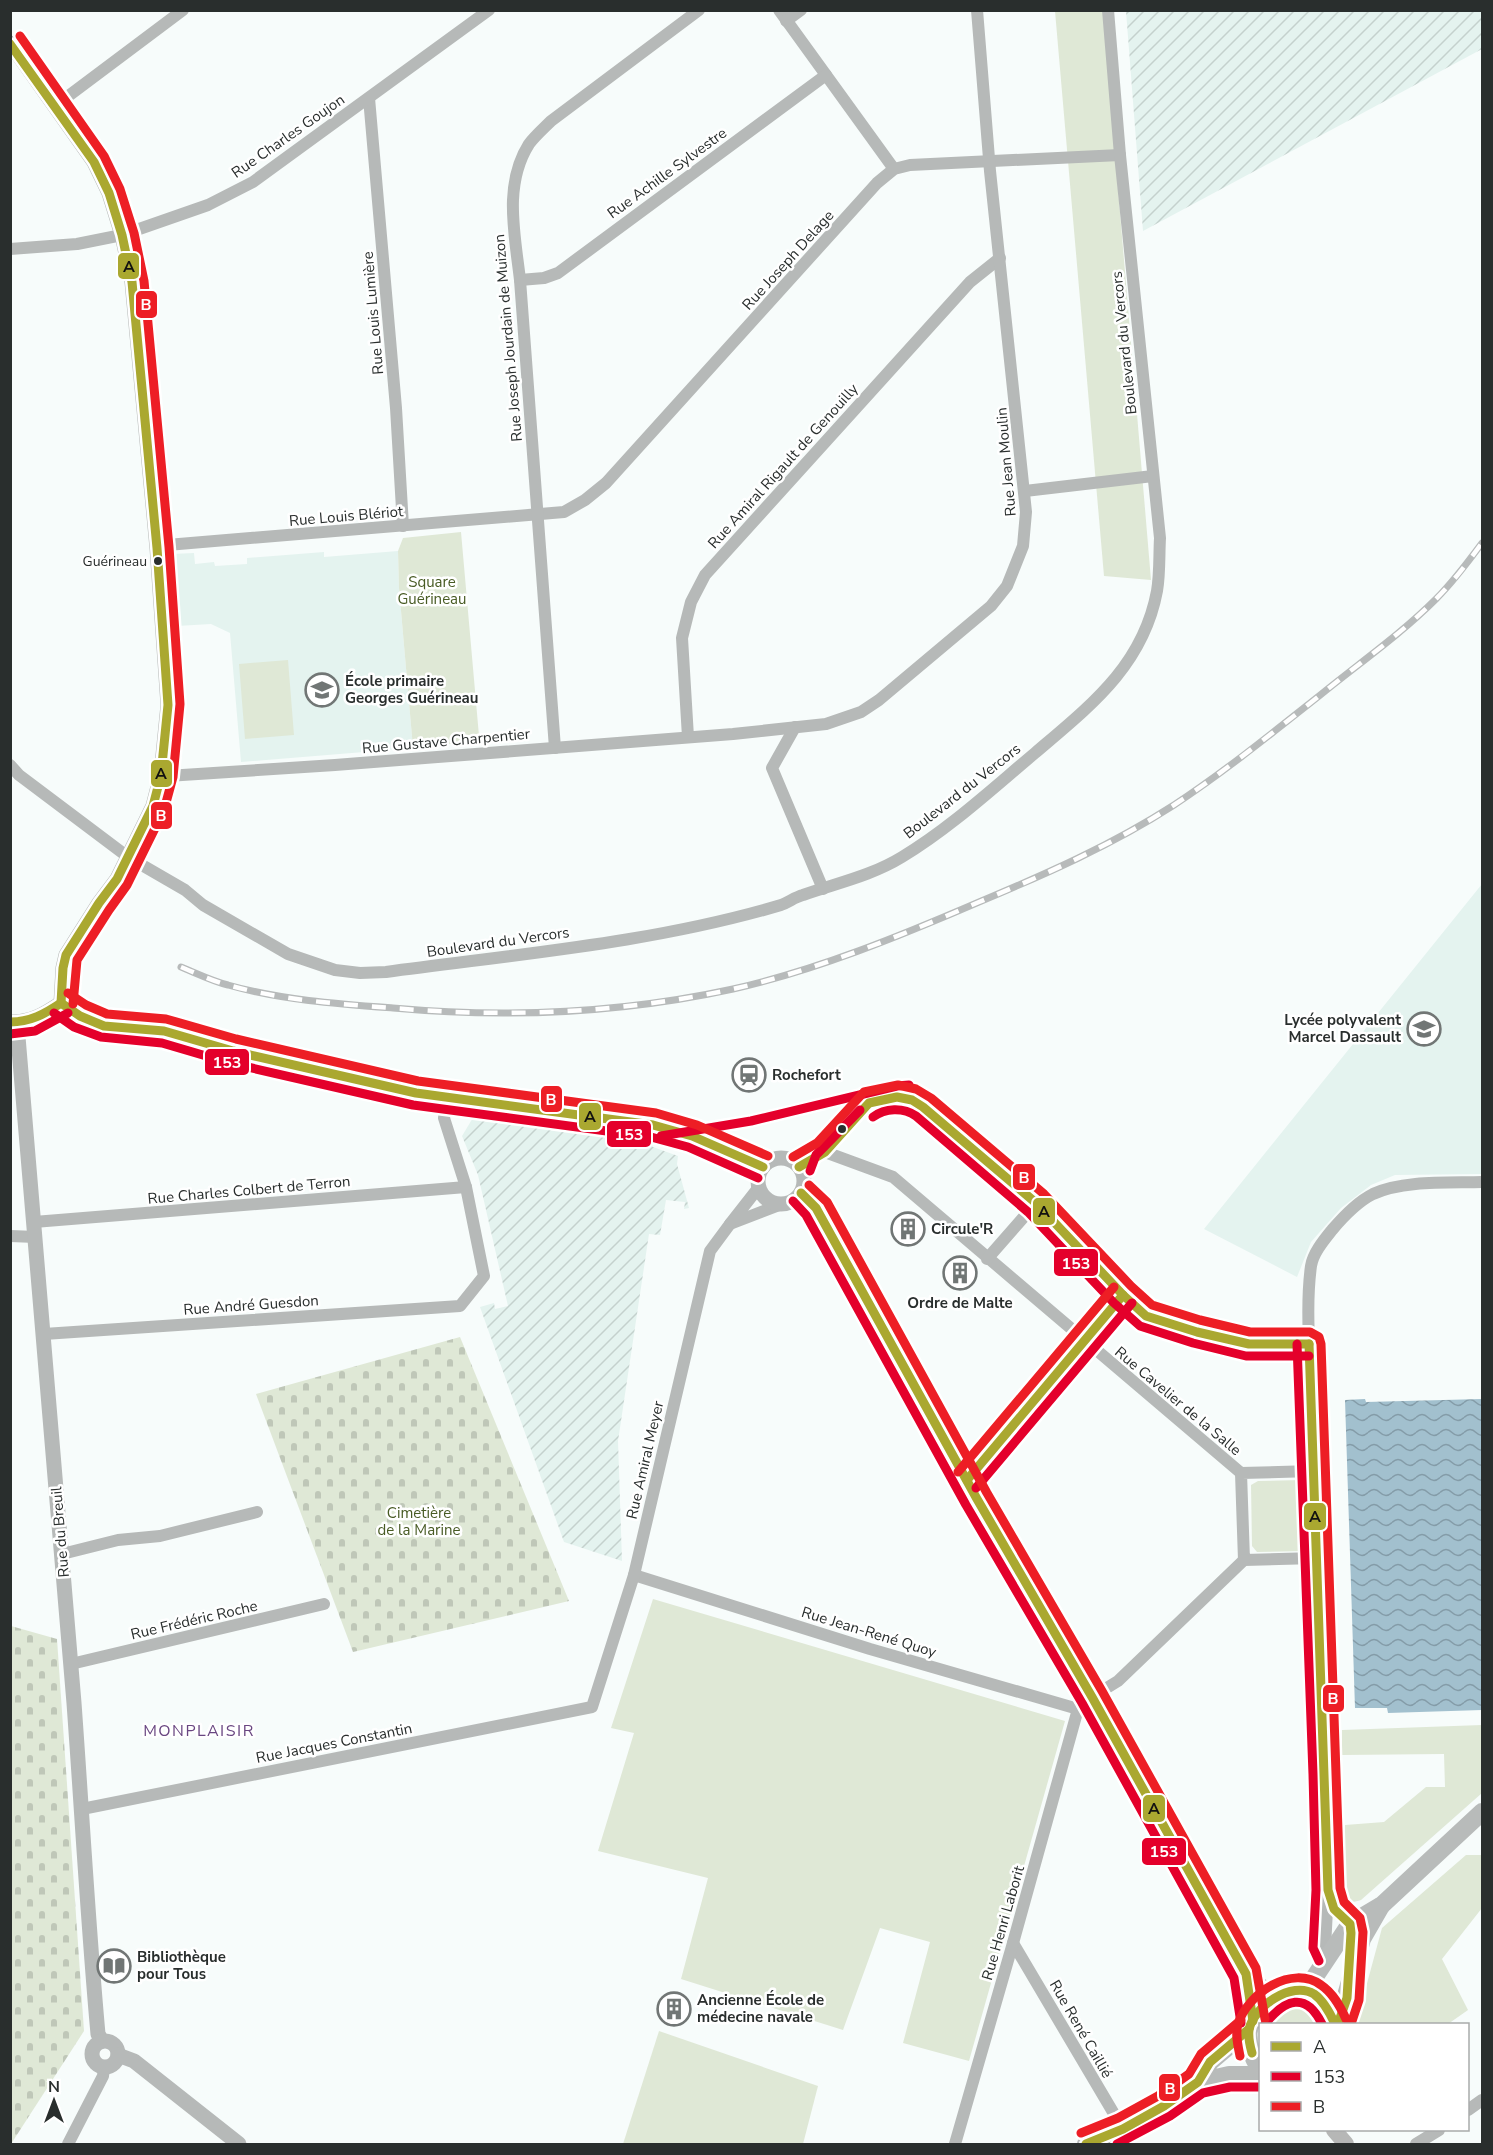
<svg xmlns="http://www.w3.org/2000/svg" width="1493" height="2155" viewBox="0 0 1493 2155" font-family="'Nunito Sans',sans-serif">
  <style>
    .built { fill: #e4f3ef }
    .industrial { fill: url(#industrial-furrows) }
    .green { fill: #dfe8d6 }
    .cemetery { fill: url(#cemetery-stones) }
    .water { fill: url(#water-waves) }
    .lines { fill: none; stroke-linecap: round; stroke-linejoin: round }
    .minor { stroke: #b6b9b8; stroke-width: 12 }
    .tertiary { stroke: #b6b9b8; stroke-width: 15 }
    .secondary { stroke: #b6b7b6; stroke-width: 16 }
    .primary { stroke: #b8bbba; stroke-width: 18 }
    .rail-casing { stroke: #b7baba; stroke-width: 7 }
    .rail { stroke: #fff; stroke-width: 4.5; stroke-dasharray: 14; stroke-linecap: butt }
    .bus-1-casing { stroke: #fff; stroke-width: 14 }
    .bus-2-casing { stroke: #fff; stroke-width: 14 }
    .bus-3-casing { stroke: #fff; stroke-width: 14 }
    .bus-1 { stroke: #aaa830; stroke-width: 9 }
    .bus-2 { stroke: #e4002b; stroke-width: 9 }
    .bus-3 { stroke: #ed1e25; stroke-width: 9 }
    .bus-dot { fill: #292e2d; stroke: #fff; stroke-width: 2 }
    .labels { text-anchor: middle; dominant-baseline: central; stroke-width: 5; stroke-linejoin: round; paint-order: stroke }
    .bus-label { font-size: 14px; fill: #292e2d; stroke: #fff; text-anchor: end }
    .street-label { font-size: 15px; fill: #292e2d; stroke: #fff }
    .park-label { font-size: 15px; fill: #485b24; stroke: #fff }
    .poi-label { font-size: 15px; font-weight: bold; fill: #292e2d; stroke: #fff; text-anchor: start }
    .neighbourhood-label { font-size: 16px; letter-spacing: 1.5px; fill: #694681; stroke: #fff }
    .line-badge { stroke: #fff; stroke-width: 2 }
    .badge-label { font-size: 16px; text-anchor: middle; font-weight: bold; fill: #fff }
    .pale-badge-label { font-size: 16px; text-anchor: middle; font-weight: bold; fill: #111 }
  </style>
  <defs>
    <pattern id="industrial-furrows" width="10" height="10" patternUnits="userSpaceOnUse" patternTransform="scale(1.5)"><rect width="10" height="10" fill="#e4f3ef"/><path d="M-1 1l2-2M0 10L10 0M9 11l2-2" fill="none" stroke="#c4d1cd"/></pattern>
    <pattern id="cemetery-stones" width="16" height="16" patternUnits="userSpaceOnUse" patternTransform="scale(1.5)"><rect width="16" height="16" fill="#dfe8d6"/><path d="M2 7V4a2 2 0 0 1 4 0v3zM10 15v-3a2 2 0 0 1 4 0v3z" fill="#bfc7b8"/></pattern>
    <pattern id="water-waves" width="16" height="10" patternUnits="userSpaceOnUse" patternTransform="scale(1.5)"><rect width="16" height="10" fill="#a2c0ce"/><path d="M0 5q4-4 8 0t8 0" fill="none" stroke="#849ca8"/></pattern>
  </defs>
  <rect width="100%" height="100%" fill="#f7fcfb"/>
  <g class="built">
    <path d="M 398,551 L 399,588 L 413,748 L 241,762 L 230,633 L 211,624 L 177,626 L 172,554 L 194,553 L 195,564 L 214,562 L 215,566 L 247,564 L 247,558 L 324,552 L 324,557 Z"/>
    <path d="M 1482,884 L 1482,1174 L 1395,1175 L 1371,1185 L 1341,1208 L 1311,1242 L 1297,1277 L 1204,1229 Z"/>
  </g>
  <g class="industrial">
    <path d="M 1126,11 L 1482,11 L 1482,49 L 1143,231 Z"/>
    <path d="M 474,1116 L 644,1141 L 653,1147 L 678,1156 L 677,1164 L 689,1208 L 684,1209 L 685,1202 L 666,1200 L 660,1235 L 649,1234 L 618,1441 L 622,1561 L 564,1542 L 480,1307 L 494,1303 L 495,1309 L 508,1306 L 478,1175 L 462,1136 Z"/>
  </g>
  <g class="green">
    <path d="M 1055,11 L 1103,11 L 1151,580 L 1104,576 Z"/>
    <path d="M 461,532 L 479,736 L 470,737 L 470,742 L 413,748 L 399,588 L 398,551 L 403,538 Z"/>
    <path d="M 288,660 L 294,735 L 245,739 L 239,664 Z"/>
    <path d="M 1302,1480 L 1304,1551 L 1257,1552 L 1252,1546 L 1251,1485 L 1258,1481 Z"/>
    <path d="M 653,1599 L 1065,1721 L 969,2061 L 903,2043 L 930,1942 L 880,1928 L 843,2030 L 681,1979 L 708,1878 L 598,1851 L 634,1733 L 611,1728 Z"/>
    <path d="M 1482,1725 L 1482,1793 L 1361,1900 C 1353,1903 1344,1903 1340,1894 C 1336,1884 1343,1838 1345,1825 L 1384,1822 L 1426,1787 L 1445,1787 L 1444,1754 L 1342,1755 L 1342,1730 Z"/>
    <path d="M 1466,1855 L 1482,1855 L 1482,1908 L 1442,1959 L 1468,2010 L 1448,2024 L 1356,2024 L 1382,1928 Z"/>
    <path d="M 1301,2004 C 1315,2007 1319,2011 1324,2024 L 1266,2024 L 1289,2005 Z"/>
    <path d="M 659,2031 L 818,2086 L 803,2144 L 623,2144 Z"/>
  </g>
  <g class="cemetery">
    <path d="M 460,1337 L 569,1601 L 353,1652 L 256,1394 Z"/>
    <path d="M 11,1626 L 57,1639 L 84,2031 L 11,2144 Z"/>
  </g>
  <path class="water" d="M 1365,1399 L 1366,1402 L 1482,1399 L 1482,1710 L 1388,1713 L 1387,1708 L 1355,1708 L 1345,1400 Z"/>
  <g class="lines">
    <g class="minor">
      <path d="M 779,10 L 894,169"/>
      <path d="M 786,21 L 801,10"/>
      <path d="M 369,98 L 396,408 L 403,526"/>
      <path d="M 55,106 L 183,10"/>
      <path d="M 10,249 L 77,244 L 122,235 L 208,205 L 253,182 L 489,10"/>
      <path d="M 520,280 L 544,278 L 558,273 L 826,75"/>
      <path d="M 1025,491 L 1153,476"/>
      <path d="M 157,548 L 167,545 L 564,512 L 585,500 L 606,483 L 877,183 L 894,169 L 910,165 L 1120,155"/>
      <path d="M 795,727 L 772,768 L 823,889"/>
      <path d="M 688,737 L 682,638 L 691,602 L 705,575 L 970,282 L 1000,258"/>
      <path d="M 555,748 L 520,280 C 515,235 503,185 529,144 C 535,136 544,128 551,121 L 699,10"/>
      <path d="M 10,765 L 19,775 L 128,857 L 185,890 L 203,905 L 288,954 L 335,970 L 360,973 L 386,972 C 518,954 653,943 781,905 C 789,902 795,897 803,895 C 837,883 871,876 902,857 C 950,828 992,789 1035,753 C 1090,706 1143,666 1157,591 C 1160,574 1159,555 1160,538 L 1120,155 L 1108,10"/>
      <path d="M 161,775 L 167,776 L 335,765 L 733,734 L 826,724 L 861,712 L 879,700 L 991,606 L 1007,586 L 1023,546 L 1026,512 L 990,171 L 977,10"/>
      <path d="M 825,1152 L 893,1177 L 1241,1473"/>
      <path d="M 799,1167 L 825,1152 L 869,1103 L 897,1097 L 912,1100 L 923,1107 L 1036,1203 L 1123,1295 L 1146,1316 L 1197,1332 L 1249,1344 L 1309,1344"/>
      <path d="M 759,1187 L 730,1224 L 782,1204"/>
      <path d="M 34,1222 L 466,1187"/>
      <path d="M 10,1236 L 36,1237"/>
      <path d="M 987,1259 L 1036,1203"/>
      <path d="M 44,1334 L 460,1306 L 484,1276 L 466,1187 L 444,1118 L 447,1098"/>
      <path d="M 1310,1358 C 1308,1328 1307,1295 1311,1266 C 1313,1253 1324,1240 1332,1230 C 1343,1217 1357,1202 1373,1194 C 1403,1180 1450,1183 1482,1182"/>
      <path d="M 1311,1376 L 1325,1774 L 1328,1890 L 1325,1948 L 1329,1954"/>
      <path d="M 1313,1471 L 1241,1473 L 1244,1560 L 1316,1558"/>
      <path d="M 967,1480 L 1123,1295"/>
      <path d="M 62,1554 L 118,1540 L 160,1536 L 257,1512"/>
      <path d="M 634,1575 L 870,1649 L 1078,1709 L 1092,1697 L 1118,1681 L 1244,1560"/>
      <path d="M 71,1664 L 324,1604"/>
      <path d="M 82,1809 L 592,1707 L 634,1575 L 710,1251 L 730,1224"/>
      <path d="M 1330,1897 L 1334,1909 L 1350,1924 L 1349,1964"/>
      <path d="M 1013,1943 L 1123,2129"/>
      <path d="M 1468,2110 L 1482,2100"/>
      <path d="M 68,2144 L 103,2076 L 104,2067"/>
      <path d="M 955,2144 L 1013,1943 L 1078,1709"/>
      <path d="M 1416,2144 L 1439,2130"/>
    </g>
    <g class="tertiary">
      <path d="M 10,43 L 94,162 L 109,193 L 122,235 L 132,282 L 157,548 L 168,705 L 161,775 L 153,806 L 117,879 L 99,903 L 66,955 L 63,968 L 61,1003"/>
      <path d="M 61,1003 L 80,1016 L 104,1026 L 164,1031 L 233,1051 L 416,1093 L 653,1125 L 692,1136 L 763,1167"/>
      <path d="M 10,1022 C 30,1023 45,1014 61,1003"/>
      <path d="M 23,1023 L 18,1037 C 37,1259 56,1481 74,1703 C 82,1813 88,1924 98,2034 L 102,2041"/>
      <circle cx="781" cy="1181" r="23"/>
      <path d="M 801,1193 L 816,1208 L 977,1499 L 1092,1697 L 1246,1974 L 1253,2021"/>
      <path d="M 1246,1974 L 1267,1990 L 1283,1993"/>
      <circle cx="105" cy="2054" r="13"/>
      <path d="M 118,2055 L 134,2061 L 239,2144"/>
    </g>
    <path class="secondary" d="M 1334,2130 L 1346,2144"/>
    <g class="primary">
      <path d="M 1306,1990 L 1350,1924 L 1382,1905 L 1482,1812"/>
      <path d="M 1338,2024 L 1362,1939 L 1381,1906"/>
      <path d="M 1260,2068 C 1252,2058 1247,2042 1249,2029 C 1251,2020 1259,2012 1265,2006 C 1297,1977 1321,1988 1335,2024"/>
      <path d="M 1198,2082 L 1210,2062 L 1249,2029"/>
      <path d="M 1086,2144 L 1123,2129 L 1164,2106 L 1198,2082 L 1229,2075 L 1260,2075"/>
    </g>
    <defs>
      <path id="rail" d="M 181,967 C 196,973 212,981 228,985 C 281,1000 338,1004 393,1008 C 505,1018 623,1013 733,989 C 817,970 900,936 979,902 C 1046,874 1112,845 1174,805 C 1224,772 1271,734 1319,696 C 1358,664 1400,635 1436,599 C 1453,582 1468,562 1482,543"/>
    </defs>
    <use href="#rail" class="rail-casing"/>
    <use href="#rail" class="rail"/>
    <defs>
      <g id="bus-1">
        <path d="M 10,44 L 94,162 L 109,193 L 122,235 L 132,282 L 157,548 L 168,705 L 161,775 L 153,806 L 117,879 L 99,903 L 66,955 L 63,968 L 61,1003"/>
        <path d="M 61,1003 L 80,1016 L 104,1026 L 164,1031 L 233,1051 L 416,1093 L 653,1125 L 692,1136 L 763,1167"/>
        <path d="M 10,1022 C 30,1022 45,1014 61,1003"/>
        <path d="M 799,1167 L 825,1152 L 869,1103 L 897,1097 L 912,1100 L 923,1107 L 1036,1203 L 1123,1295 L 1146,1316 L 1197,1332 L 1249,1344 L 1309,1344"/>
        <path d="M 801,1193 L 816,1208 L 977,1499 L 1092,1697 L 1246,1974 L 1253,2021"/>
        <path d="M 1309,1344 L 1328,1890 L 1334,1909 L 1350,1924 L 1351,1933 L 1347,1998 L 1338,2024"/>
        <path d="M 967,1480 L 1123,1295"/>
        <path d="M 1252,2053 C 1250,2046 1248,2038 1249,2030 C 1253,2007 1292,1980 1314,1994 C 1324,2001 1330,2013 1335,2024"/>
        <path d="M 1086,2144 L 1123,2129 L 1164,2106 L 1198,2082 L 1210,2062 L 1249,2029"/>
      </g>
      <g id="bus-2">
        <path d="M 54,1013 L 74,1027 L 101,1037 L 162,1043 L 230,1063 L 413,1105 L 651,1137 L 688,1147 L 758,1178"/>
        <path d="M 10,1034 L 35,1031 L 68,1013"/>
        <path d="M 873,1117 C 885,1108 903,1107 916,1116 L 1028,1212 L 1114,1303 L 1140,1326 L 1193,1343 L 1246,1356 L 1309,1356"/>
        <path d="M 661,1136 L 751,1121 L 897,1086 L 909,1085"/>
        <path d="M 810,1171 L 816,1155 L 860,1110"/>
        <path d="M 793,1201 L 806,1215 L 966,1505 L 1082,1703 L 1234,1978 L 1241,2023"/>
        <path d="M 1297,1344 L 1313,1774 L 1316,1890 L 1313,1948 L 1319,1961"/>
        <path d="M 976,1488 L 1132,1303"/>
        <path d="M 1265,2024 C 1285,1999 1306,1991 1322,2024"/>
        <path d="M 1117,2144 L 1170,2116 L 1203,2093 L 1230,2087 L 1260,2087"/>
      </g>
      <g id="bus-3">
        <path d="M 20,36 L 104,156 L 120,189 L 134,233 L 144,281 L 169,547 L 180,704 L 173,777 L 164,810 L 127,885 L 109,910 L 77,960 L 73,1004"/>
        <path d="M 68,993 L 86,1005 L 107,1014 L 166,1019 L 236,1039 L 418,1081 L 656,1113 L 697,1125 L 768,1156"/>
        <path d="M 793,1157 L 817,1143 L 864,1092 L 898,1085 L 916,1089 L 931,1098 L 1044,1194 L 1131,1286 L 1152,1305 L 1200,1320 L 1250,1332 L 1310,1332 L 1319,1337 L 1321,1344 L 1340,1888 L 1344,1902 L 1360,1918 L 1363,1932 L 1359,2000 L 1351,2024"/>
        <path d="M 809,1185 L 827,1202 L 987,1493 L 1102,1691 L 1256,1968 L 1265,2019"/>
        <path d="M 958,1472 L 1114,1287"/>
        <path d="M 1240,2056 C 1238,2046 1235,2034 1238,2024 C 1248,1993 1292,1964 1321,1985 C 1333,1993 1340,2006 1346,2019"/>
        <path d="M 1081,2133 L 1118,2118 L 1158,2096 L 1189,2074 L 1201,2054 L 1241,2020"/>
      </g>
    </defs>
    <use href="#bus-1" class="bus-1-casing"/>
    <use href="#bus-2" class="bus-2-casing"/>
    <use href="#bus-3" class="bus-3-casing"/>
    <use href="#bus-1" class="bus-1"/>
    <use href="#bus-2" class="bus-2"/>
    <use href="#bus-3" class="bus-3"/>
  </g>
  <defs>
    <symbol id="school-ring" viewBox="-11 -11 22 22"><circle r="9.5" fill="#fff" stroke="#717675" stroke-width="1.5"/><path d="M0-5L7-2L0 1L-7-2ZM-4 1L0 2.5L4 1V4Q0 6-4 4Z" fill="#717675"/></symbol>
    <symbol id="station-ring" viewBox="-11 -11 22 22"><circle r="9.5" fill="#fff" stroke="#717675" stroke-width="1.5"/><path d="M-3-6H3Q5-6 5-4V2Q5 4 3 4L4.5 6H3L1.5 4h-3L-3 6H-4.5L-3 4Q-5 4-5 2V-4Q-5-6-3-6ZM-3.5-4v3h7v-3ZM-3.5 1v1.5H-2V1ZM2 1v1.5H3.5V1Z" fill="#717675"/></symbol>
    <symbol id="building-ring" viewBox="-11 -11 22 22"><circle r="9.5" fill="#fff" stroke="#717675" stroke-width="1.5"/><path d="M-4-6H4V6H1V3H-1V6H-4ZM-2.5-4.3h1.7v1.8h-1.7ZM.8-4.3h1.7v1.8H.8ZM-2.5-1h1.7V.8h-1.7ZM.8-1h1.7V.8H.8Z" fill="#717675"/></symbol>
    <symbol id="library-ring" viewBox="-11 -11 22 22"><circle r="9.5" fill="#fff" stroke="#717675" stroke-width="1.5"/><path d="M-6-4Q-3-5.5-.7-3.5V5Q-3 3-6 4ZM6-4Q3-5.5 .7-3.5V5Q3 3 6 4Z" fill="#717675"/></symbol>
  </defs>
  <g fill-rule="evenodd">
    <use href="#school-ring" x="303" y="671" width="38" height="38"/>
    <use href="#school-ring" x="1405" y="1010" width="38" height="38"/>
    <use href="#station-ring" x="730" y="1056" width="38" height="38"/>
    <use href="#building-ring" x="889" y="1210" width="38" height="38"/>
    <use href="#building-ring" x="941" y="1254" width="38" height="38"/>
    <use href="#library-ring" x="95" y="1947" width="38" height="38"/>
    <use href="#building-ring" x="655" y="1990" width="38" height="38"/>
  </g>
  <g class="bus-dot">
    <circle cx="158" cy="561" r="5"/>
    <circle cx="842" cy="1129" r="5"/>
  </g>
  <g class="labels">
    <g class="bus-label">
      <text x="147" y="561">Guérineau</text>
    </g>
    <g class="street-label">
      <text transform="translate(288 136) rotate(-35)">Rue Charles Goujon</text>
      <text transform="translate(667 173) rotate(-36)">Rue Achille Sylvestre</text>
      <text transform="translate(788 260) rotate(-48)">Rue Joseph Delage</text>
      <text transform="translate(373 313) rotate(-95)">Rue Louis Lumière</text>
      <text transform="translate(508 338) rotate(-95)">Rue Joseph Jourdain de Muizon</text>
      <text transform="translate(1124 343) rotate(-96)">Boulevard du Vercors</text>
      <text transform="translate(1006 462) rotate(-95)">Rue Jean Moulin</text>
      <text transform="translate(783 466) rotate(-48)">Rue Amiral Rigault de Genouilly</text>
      <text transform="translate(346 516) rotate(-5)">Rue Louis Blériot</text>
      <text transform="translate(446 741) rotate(-5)">Rue Gustave Charpentier</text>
      <text transform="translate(962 791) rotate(-38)">Boulevard du Vercors</text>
      <text transform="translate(498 942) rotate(-8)">Boulevard du Vercors</text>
      <text transform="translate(249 1190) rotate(-5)">Rue Charles Colbert de Terron</text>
      <text transform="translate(251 1305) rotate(-4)">Rue André Guesdon</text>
      <text transform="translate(1178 1401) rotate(40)">Rue Cavelier de la Salle</text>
      <text transform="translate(645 1460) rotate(-77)">Rue Amiral Meyer</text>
      <text transform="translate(60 1532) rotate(-95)">Rue du Breuil</text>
      <text transform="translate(194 1620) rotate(-13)">Rue Frédéric Roche</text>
      <text transform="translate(869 1632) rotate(17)">Rue Jean-René Quoy</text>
      <text transform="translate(334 1743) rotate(-11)">Rue Jacques Constantin</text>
      <text transform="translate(1003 1923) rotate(-74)">Rue Henri Laborit</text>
      <text transform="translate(1081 2029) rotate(60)">Rue René Caillié</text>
    </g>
    <g class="park-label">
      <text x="432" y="582">Square<tspan x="432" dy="17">Guérineau</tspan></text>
      <text x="419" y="1513">Cimetière<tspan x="419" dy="17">de la Marine</tspan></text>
    </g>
    <g class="poi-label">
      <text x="345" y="681">École primaire<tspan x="345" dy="17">Georges Guérineau</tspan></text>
      <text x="1401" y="1020" text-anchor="end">Lycée polyvalent<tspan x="1401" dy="17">Marcel Dassault</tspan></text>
      <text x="772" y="1075">Rochefort</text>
      <text x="931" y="1229">Circule'R</text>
      <text x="960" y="1303" text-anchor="middle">Ordre de Malte</text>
      <text x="137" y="1957">Bibliothèque<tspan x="137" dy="17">pour Tous</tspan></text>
      <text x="697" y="2000">Ancienne École de<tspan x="697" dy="17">médecine navale</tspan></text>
    </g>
    <g class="neighbourhood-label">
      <text x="199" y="1731">MONPLAISIR</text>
    </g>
  </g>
  <g class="line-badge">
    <rect x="117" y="252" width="23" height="28" rx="6" fill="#aaa830"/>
    <rect x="135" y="290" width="23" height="29" rx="6" fill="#ed1e25"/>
    <rect x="150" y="759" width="23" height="29" rx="6" fill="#aaa830"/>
    <rect x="150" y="801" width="23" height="29" rx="6" fill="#ed1e25"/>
    <rect x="204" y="1048" width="46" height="28" rx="6" fill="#e4002b"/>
    <rect x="540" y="1085" width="23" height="28" rx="6" fill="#ed1e25"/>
    <rect x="578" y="1102" width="24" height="29" rx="6" fill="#aaa830"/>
    <rect x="606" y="1120" width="46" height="28" rx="6" fill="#e4002b"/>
    <rect x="1012" y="1163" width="24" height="28" rx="6" fill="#ed1e25"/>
    <rect x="1032" y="1197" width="24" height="29" rx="6" fill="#aaa830"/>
    <rect x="1053" y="1248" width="46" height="29" rx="6" fill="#e4002b"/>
    <rect x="1303" y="1502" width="24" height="29" rx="6" fill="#aaa830"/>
    <rect x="1322" y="1684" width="23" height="29" rx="6" fill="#ed1e25"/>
    <rect x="1142" y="1794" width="24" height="29" rx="6" fill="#aaa830"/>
    <rect x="1141" y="1837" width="46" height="29" rx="6" fill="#e4002b"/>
    <rect x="1158" y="2073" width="23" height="29" rx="6" fill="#ed1e25"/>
  </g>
  <g class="badge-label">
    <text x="146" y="310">B</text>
    <text x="161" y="821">B</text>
    <text x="227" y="1068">153</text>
    <text x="551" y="1105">B</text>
    <text x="629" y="1140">153</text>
    <text x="1024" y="1183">B</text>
    <text x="1076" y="1269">153</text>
    <text x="1333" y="1704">B</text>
    <text x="1164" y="1857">153</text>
    <text x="1170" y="2094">B</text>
  </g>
  <g class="pale-badge-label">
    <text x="129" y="272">A</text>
    <text x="161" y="779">A</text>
    <text x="590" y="1122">A</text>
    <text x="1044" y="1217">A</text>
    <text x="1315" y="1522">A</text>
    <text x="1154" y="1814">A</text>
  </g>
  <rect width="1493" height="2155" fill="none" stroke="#292e2d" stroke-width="24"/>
  <rect x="1259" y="2023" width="210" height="108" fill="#ffffff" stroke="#a9abab" stroke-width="1.5"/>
  <rect x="1271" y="2042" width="30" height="9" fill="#aaa830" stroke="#a9abab" stroke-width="1.5"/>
  <text x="1313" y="2053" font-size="18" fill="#292e2d">A</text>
  <rect x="1271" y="2072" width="30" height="9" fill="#e4002b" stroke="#a9abab" stroke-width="1.5"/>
  <text x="1313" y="2083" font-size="18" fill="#292e2d">153</text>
  <rect x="1271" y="2102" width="30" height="9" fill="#ed1e25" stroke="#a9abab" stroke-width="1.5"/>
  <text x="1313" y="2113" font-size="18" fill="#292e2d">B</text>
  <g transform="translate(54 2101)" stroke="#ffffff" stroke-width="4.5" paint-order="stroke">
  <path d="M0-4.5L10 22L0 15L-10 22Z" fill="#292e2d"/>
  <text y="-9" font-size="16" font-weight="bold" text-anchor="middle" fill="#292e2d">N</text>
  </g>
</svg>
